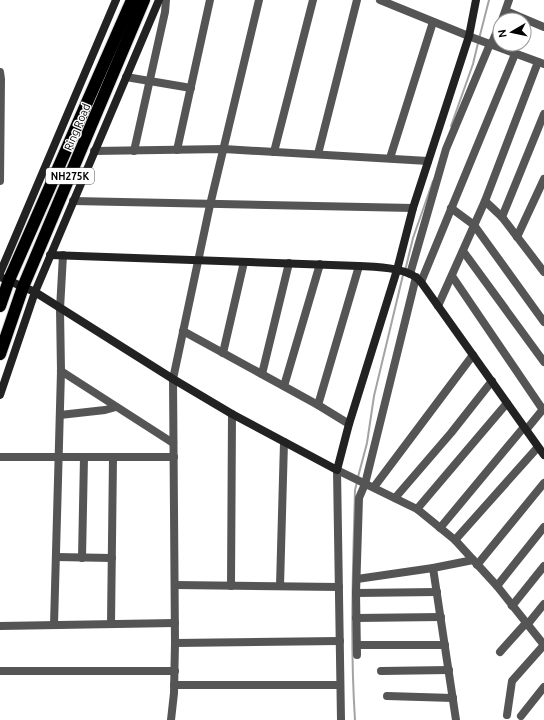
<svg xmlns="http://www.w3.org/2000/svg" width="544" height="720" viewBox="0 0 544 720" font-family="Ubuntu,sans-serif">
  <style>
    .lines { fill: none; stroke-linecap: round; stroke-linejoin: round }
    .stream { stroke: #a3a3a3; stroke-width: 2 }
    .highway-casing { stroke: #dbdbdb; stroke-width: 14 }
    .street { stroke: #555; stroke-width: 8 }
    .secondary { stroke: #222; stroke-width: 8 }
    .highway { stroke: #000; stroke-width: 12 }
    .labels { text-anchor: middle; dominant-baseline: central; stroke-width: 3; stroke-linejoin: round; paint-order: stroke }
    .shield { fill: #fff; stroke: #4c4c4c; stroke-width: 1 }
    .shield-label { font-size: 10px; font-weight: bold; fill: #000 }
    .street-label { font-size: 11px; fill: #000; stroke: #fff }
  </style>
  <rect width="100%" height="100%" fill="#fff"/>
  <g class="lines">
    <g class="stream">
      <path d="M 479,39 L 489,0"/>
      <path d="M 451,126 L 473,64 L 478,43"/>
      <path d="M 405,271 L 413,238 L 433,181"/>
      <path d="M 358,477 L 367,443 L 374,396 L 403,275"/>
      <path d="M 355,720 C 350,643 353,567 355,490 L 357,482"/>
    </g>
    <defs>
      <g id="highway">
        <path d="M 0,306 L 9,280 L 132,0"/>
        <path d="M 0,354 L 23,287 L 144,0"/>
      </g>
    </defs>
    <use href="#highway" class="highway-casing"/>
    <g class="street">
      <path d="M 380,0 L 471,37 L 544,64"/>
      <path d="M 506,11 L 544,27"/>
      <path d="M 502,20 L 509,0"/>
      <path d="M 491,45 L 500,24"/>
      <path d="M 0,72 L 1,79 L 0,181"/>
      <path d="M 126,77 L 191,88"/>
      <path d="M 177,150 L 210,0"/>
      <path d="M 94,151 L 224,149 L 428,161"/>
      <path d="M 134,151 L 165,12 L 166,0"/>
      <path d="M 274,152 L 313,0"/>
      <path d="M 318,154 L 357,0"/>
      <path d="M 390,158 L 433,22"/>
      <path d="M 73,201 L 413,208"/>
      <path d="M 485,201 L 502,217 L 544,272"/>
      <path d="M 451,208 L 474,225 L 544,322"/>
      <path d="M 502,217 L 544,114"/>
      <path d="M 517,237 L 544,179"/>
      <path d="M 463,251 L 544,362"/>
      <path d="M 410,274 L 446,149 L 490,44"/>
      <path d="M 452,276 L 543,410"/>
      <path d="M 421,282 L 515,54"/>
      <path d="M 438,306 L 485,201 L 538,62"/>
      <path d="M 183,331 L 318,405 L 349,424"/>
      <path d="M 223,353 L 244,262"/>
      <path d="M 61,371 L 173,443"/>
      <path d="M 262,374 L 289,263"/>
      <path d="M 284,386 L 320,264"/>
      <path d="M 318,405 L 359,266"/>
      <path d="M 60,415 L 105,410 L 116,407"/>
      <path d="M 526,430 L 544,408"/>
      <path d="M 0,457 L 174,457"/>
      <path d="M 337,470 L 417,509 L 455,540 L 497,586 L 544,645"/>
      <path d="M 337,470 L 341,720"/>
      <path d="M 374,487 L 473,355"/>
      <path d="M 395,498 L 451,433 L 492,381"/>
      <path d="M 417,509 L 507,403"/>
      <path d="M 440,528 L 524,427"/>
      <path d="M 455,540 L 538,447"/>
      <path d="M 56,557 L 112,558"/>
      <path d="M 82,558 L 84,457"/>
      <path d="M 477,565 L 544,483"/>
      <path d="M 433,568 L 456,720"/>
      <path d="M 357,579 L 433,568 L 473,560"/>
      <path d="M 175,585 L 339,587"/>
      <path d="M 231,586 L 232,414"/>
      <path d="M 280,586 L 284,442"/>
      <path d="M 497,586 L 544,527"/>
      <path d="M 356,593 L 437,592"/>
      <path d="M 512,606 L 544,566"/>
      <path d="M 356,618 L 441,617"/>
      <path d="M 111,624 L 113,457"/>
      <path d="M 54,625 L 61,371 L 60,309 L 63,255"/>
      <path d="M 527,625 L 544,604"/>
      <path d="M 0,626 L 175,623"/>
      <path d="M 175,643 L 340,641"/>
      <path d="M 357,645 L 445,645"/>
      <path d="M 500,652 L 526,623"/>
      <path d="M 357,655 L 356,593 L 359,498 L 365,484 L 416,277"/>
      <path d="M 0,671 L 175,671"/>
      <path d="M 381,671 L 449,670"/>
      <path d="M 174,685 L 340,685"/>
      <path d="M 387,696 L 453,698"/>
      <path d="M 507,715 L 512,681 L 544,645"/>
      <path d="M 521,716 L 544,687"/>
      <path d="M 171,720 L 174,693 L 175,643 L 173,379 L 210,205 L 259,0"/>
    </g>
    <g class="secondary">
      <path d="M 50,255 L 359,266 C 376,267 409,267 421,282 L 544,455"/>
      <path d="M 0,273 L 116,0"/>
      <path d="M 0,277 L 35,292 L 173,379 L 232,414 L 337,470 L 349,424 L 397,270 L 413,208 L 469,36 L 476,0"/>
      <path d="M 0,395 L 35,292 L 159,0"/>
    </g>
    <use href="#highway" class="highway"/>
  </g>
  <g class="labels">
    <rect class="shield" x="46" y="168" width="48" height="16" rx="3"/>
    <g class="shield-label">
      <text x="70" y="176">NH275K</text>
    </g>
    <g class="street-label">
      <text transform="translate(77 127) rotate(-67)">Ring Road</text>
    </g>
  </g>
  <g transform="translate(512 32) rotate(261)"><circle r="19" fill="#ffffff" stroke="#999999"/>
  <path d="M0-3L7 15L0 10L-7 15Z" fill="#000000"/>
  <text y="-6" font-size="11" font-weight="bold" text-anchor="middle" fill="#000000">N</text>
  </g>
</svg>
